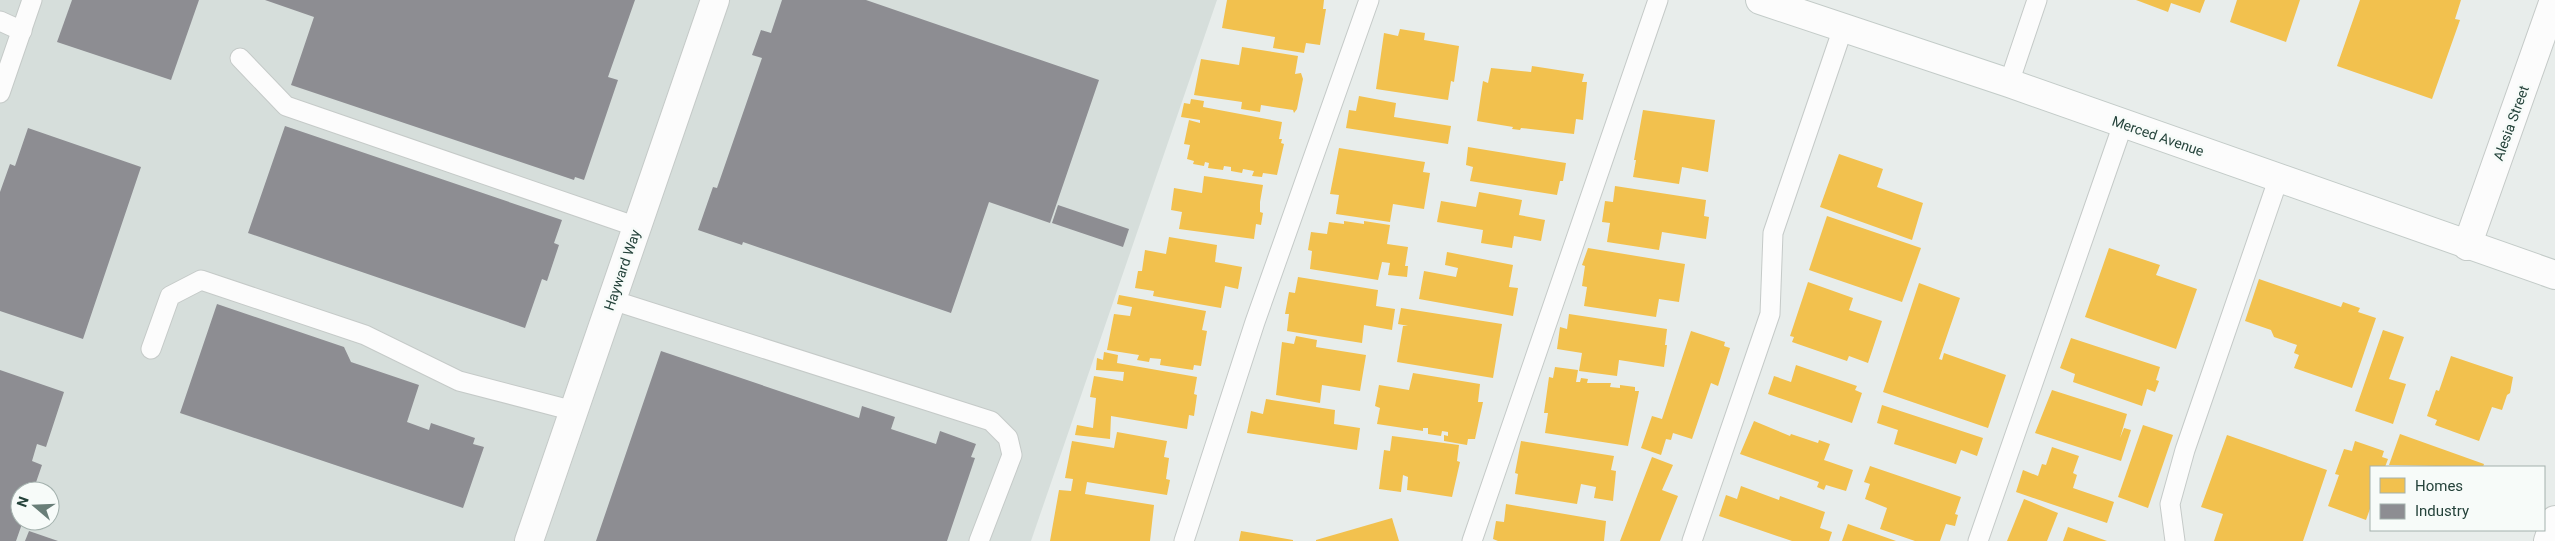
<svg xmlns="http://www.w3.org/2000/svg" width="2555" height="541" viewBox="0 0 2555 541" font-family="Roboto,sans-serif">
  <style>
    .built { fill: #d6dedb; fill-rule: evenodd }
    .homes { fill: #f2c14e }
    .industry { fill: #8d8d92 }
    .lines { fill: none; stroke-linecap: round; stroke-linejoin: round }
    .lane-casing { stroke: #c5cac8; stroke-width: 21 }
    .street-casing { stroke: #c5cac8; stroke-width: 30 }
    .secondary-casing { stroke: #c3cbc8; stroke-width: 30 }
    .lane { stroke: #fcfcfc; stroke-width: 19 }
    .street { stroke: #fcfcfc; stroke-width: 28 }
    .secondary { stroke: #fcfcfc; stroke-width: 28 }
    .labels { text-anchor: middle; dominant-baseline: central; stroke-width: 5; stroke-linejoin: round; paint-order: stroke }
    .street-label { font-size: 14px; fill: #24423a; stroke: #f7fbf9 }
  </style>
  <rect width="100%" height="100%" fill="#e8edeb"/>
  <path class="built" d="M 0,0 L 1217,0 L 1031,541 L 0,541 ZM 20,491 L 50,491 L 50,521 L 20,521 Z"/>
  <g class="homes">
    <path d="M 1227,0 L 1324,0 L 1323,9 L 1326,9 L 1320,45 L 1306,43 L 1304,53 L 1273,48 L 1275,37 L 1222,28 Z"/>
    <path d="M 2136,0 L 2205,0 L 2200,13 L 2171,3 L 2168,12 Z"/>
    <path d="M 2237,0 L 2300,0 L 2286,42 L 2230,22 Z"/>
    <path d="M 2360,0 L 2461,0 L 2455,19 L 2460,20 L 2432,99 L 2337,66 Z"/>
    <path d="M 1400,29 L 1425,33 L 1424,40 L 1459,46 L 1454,82 L 1451,81 L 1448,100 L 1376,89 L 1384,33 L 1398,36 Z"/>
    <path d="M 1242,47 L 1298,56 L 1295,74 L 1301,73 L 1303,79 L 1297,109 L 1294,113 L 1293,110 L 1261,105 L 1260,112 L 1241,109 L 1242,102 L 1194,95 L 1201,59 L 1239,65 Z"/>
    <path d="M 1532,66 L 1584,74 L 1582,82 L 1587,82 L 1583,120 L 1576,119 L 1574,134 L 1521,128 L 1520,130 L 1512,129 L 1513,127 L 1477,121 L 1483,81 L 1488,83 L 1491,68 L 1531,72 Z"/>
    <path d="M 1359,96 L 1396,103 L 1394,117 L 1451,126 L 1448,144 L 1346,128 L 1349,110 L 1356,111 Z"/>
    <path d="M 1191,99 L 1204,101 L 1203,107 L 1282,122 L 1279,139 L 1282,139 L 1281,143 L 1284,144 L 1277,175 L 1263,173 L 1262,177 L 1252,176 L 1254,171 L 1243,169 L 1242,173 L 1231,171 L 1231,167 L 1224,166 L 1223,170 L 1208,168 L 1209,163 L 1205,162 L 1204,166 L 1193,164 L 1194,161 L 1187,159 L 1190,145 L 1184,144 L 1189,120 L 1200,123 L 1200,120 L 1181,117 L 1184,103 L 1190,104 Z"/>
    <path d="M 1643,110 L 1715,120 L 1708,172 L 1682,167 L 1679,184 L 1633,177 L 1636,160 L 1634,160 Z"/>
    <path d="M 1468,147 L 1566,163 L 1563,181 L 1560,181 L 1557,195 L 1470,181 L 1473,167 L 1466,165 Z"/>
    <path d="M 1339,148 L 1425,162 L 1423,172 L 1430,173 L 1424,209 L 1393,204 L 1390,222 L 1336,214 L 1339,195 L 1330,194 Z"/>
    <path d="M 1839,154 L 1883,169 L 1877,187 L 1923,203 L 1912,240 L 1820,207 Z"/>
    <path d="M 1204,176 L 1263,185 L 1260,202 L 1260,212 L 1263,213 L 1261,225 L 1256,224 L 1254,239 L 1179,229 L 1182,212 L 1171,210 L 1174,188 L 1202,193 Z"/>
    <path d="M 1615,186 L 1706,200 L 1704,216 L 1709,217 L 1706,239 L 1662,232 L 1659,250 L 1607,242 L 1610,223 L 1602,222 L 1605,201 L 1613,202 Z"/>
    <path d="M 1479,192 L 1522,200 L 1519,215 L 1545,220 L 1541,241 L 1514,236 L 1512,248 L 1481,243 L 1483,230 L 1437,222 L 1441,201 L 1476,207 Z"/>
    <path d="M 1827,216 L 1921,248 L 1902,302 L 1809,270 Z"/>
    <path d="M 1344,221 L 1364,224 L 1364,221 L 1390,225 L 1387,244 L 1408,247 L 1405,266 L 1408,266 L 1407,277 L 1388,275 L 1390,263 L 1382,262 L 1378,280 L 1310,269 L 1312,251 L 1308,250 L 1311,232 L 1327,234 L 1329,222 L 1344,224 Z"/>
    <path d="M 1169,237 L 1217,245 L 1215,262 L 1242,267 L 1238,289 L 1225,286 L 1221,308 L 1153,296 L 1154,291 L 1135,288 L 1138,271 L 1142,271 L 1145,250 L 1166,254 Z"/>
    <path d="M 1588,248 L 1685,264 L 1679,302 L 1659,299 L 1656,317 L 1584,306 L 1587,287 L 1582,286 L 1585,266 L 1582,265 Z"/>
    <path d="M 2109,248 L 2160,265 L 2156,275 L 2197,289 L 2176,349 L 2085,317 Z"/>
    <path d="M 1447,252 L 1513,265 L 1509,287 L 1518,288 L 1513,316 L 1419,299 L 1424,271 L 1456,277 L 1458,268 L 1445,265 Z"/>
    <path d="M 1298,277 L 1378,290 L 1376,306 L 1395,309 L 1392,330 L 1364,325 L 1362,343 L 1287,331 L 1289,314 L 1285,314 L 1289,292 L 1295,293 Z"/>
    <path d="M 2259,279 L 2341,307 L 2343,302 L 2360,308 L 2358,312 L 2376,318 L 2352,388 L 2294,368 L 2299,355 L 2294,353 L 2297,345 L 2274,337 L 2271,330 L 2245,321 Z"/>
    <path d="M 1808,282 L 1853,298 L 1849,310 L 1882,321 L 1868,363 L 1849,356 L 1847,361 L 1792,342 L 1794,337 L 1790,336 Z"/>
    <path d="M 1919,283 L 1960,298 L 1939,359 L 1942,360 L 1944,353 L 2006,375 L 1988,428 L 1883,392 Z"/>
    <path d="M 1119,295 L 1206,311 L 1202,330 L 1207,331 L 1201,366 L 1194,365 L 1193,370 L 1160,365 L 1161,359 L 1150,358 L 1149,362 L 1137,360 L 1139,355 L 1107,350 L 1114,314 L 1130,316 L 1132,307 L 1117,304 Z"/>
    <path d="M 1401,308 L 1502,324 L 1493,378 L 1397,362 L 1403,326 L 1408,326 L 1398,324 Z"/>
    <path d="M 1569,314 L 1667,329 L 1665,345 L 1667,345 L 1664,367 L 1619,360 L 1617,376 L 1579,371 L 1582,353 L 1557,349 L 1560,327 L 1567,329 Z"/>
    <path d="M 2383,330 L 2404,337 L 2389,379 L 2406,384 L 2393,424 L 2355,411 Z"/>
    <path d="M 1691,331 L 1725,342 L 1724,346 L 1730,348 L 1718,386 L 1711,383 L 1692,439 L 1673,433 L 1671,440 L 1666,439 L 1661,455 L 1641,448 L 1652,416 L 1662,419 Z"/>
    <path d="M 1296,336 L 1317,340 L 1316,347 L 1366,355 L 1360,391 L 1322,385 L 1320,403 L 1276,395 L 1282,342 L 1294,344 Z"/>
    <path d="M 2071,338 L 2160,367 L 2156,380 L 2159,381 L 2155,392 L 2147,389 L 2142,406 L 2073,382 L 2075,374 L 2060,368 Z"/>
    <path d="M 1104,352 L 1118,355 L 1117,363 L 1197,377 L 1194,394 L 1197,395 L 1194,416 L 1189,415 L 1187,429 L 1111,416 L 1110,439 L 1075,435 L 1077,425 L 1093,428 L 1096,398 L 1090,397 L 1094,376 L 1123,381 L 1124,372 L 1096,370 L 1097,358 L 1103,360 Z"/>
    <path d="M 2451,356 L 2513,377 L 2510,393 L 2507,395 L 2502,410 L 2492,407 L 2479,441 L 2435,425 L 2437,420 L 2427,416 L 2436,390 L 2439,391 Z"/>
    <path d="M 1796,365 L 1857,386 L 1855,390 L 1862,393 L 1852,423 L 1768,394 L 1774,376 L 1791,382 Z"/>
    <path d="M 1555,367 L 1578,370 L 1576,382 L 1580,382 L 1581,378 L 1588,379 L 1587,383 L 1611,383 L 1610,387 L 1620,388 L 1620,385 L 1635,387 L 1635,391 L 1639,391 L 1628,446 L 1545,433 L 1548,413 L 1544,413 L 1549,377 L 1553,378 Z"/>
    <path d="M 1413,373 L 1480,384 L 1478,402 L 1483,402 L 1475,439 L 1468,439 L 1467,445 L 1444,441 L 1444,435 L 1448,436 L 1448,432 L 1442,431 L 1441,436 L 1428,434 L 1428,428 L 1423,428 L 1423,431 L 1377,424 L 1380,408 L 1375,406 L 1379,385 L 1409,390 Z"/>
    <path d="M 2052,390 L 2127,414 L 2120,438 L 2124,428 L 2131,430 L 2121,461 L 2035,433 Z"/>
    <path d="M 1266,399 L 1335,410 L 1334,424 L 1360,428 L 1357,450 L 1247,433 L 1251,411 L 1263,414 Z"/>
    <path d="M 1882,405 L 1983,438 L 1977,456 L 1961,450 L 1956,464 L 1894,444 L 1898,430 L 1877,423 Z"/>
    <path d="M 1754,421 L 1790,436 L 1791,434 L 1818,443 L 1819,440 L 1830,444 L 1824,460 L 1853,470 L 1846,491 L 1826,485 L 1824,490 L 1817,487 L 1819,482 L 1740,454 Z"/>
    <path d="M 2143,425 L 2173,435 L 2148,508 L 2118,497 Z"/>
    <path d="M 1117,432 L 1167,441 L 1164,457 L 1169,458 L 1166,479 L 1170,480 L 1167,495 L 1087,482 L 1085,494 L 1154,505 L 1150,541 L 1050,541 L 1059,490 L 1071,491 L 1073,479 L 1065,478 L 1072,441 L 1114,448 Z"/>
    <path d="M 2400,434 L 2484,464 L 2483,467 L 2389,465 Z"/>
    <path d="M 2227,435 L 2327,470 L 2303,541 L 2214,541 L 2223,514 L 2201,507 Z"/>
    <path d="M 1392,436 L 1459,445 L 1457,461 L 1460,462 L 1452,497 L 1407,490 L 1408,477 L 1403,475 L 1401,492 L 1379,489 L 1384,450 L 1390,451 Z"/>
    <path d="M 1521,441 L 1614,456 L 1611,470 L 1616,471 L 1613,501 L 1594,498 L 1596,487 L 1581,484 L 1577,504 L 1515,494 L 1518,474 L 1515,473 Z"/>
    <path d="M 2355,441 L 2384,451 L 2382,457 L 2388,459 L 2385,467 L 2371,467 L 2371,506 L 2366,520 L 2328,506 L 2339,475 L 2335,474 L 2344,449 L 2352,451 Z"/>
    <path d="M 2052,447 L 2079,456 L 2073,473 L 2077,475 L 2073,488 L 2114,502 L 2107,523 L 2016,492 L 2023,470 L 2038,476 L 2042,464 L 2046,465 Z"/>
    <path d="M 1652,457 L 1673,465 L 1662,490 L 1678,496 L 1660,541 L 1620,541 Z"/>
    <path d="M 1870,466 L 1961,497 L 1955,514 L 1958,515 L 1955,526 L 1946,524 L 1940,541 L 1915,541 L 1880,529 L 1887,508 L 1865,499 L 1870,484 L 1864,482 Z"/>
    <path d="M 1741,486 L 1779,500 L 1780,496 L 1825,512 L 1820,528 L 1832,532 L 1829,541 L 1792,541 L 1719,516 L 1726,495 L 1737,499 Z"/>
    <path d="M 2024,499 L 2058,513 L 2047,541 L 2007,541 Z"/>
    <path d="M 1506,504 L 1606,521 L 1604,541 L 1498,541 L 1493,539 L 1496,521 L 1504,522 Z"/>
    <path d="M 1392,518 L 1399,541 L 1316,541 L 1316,540 Z"/>
    <path d="M 1848,524 L 1896,541 L 1842,541 Z"/>
    <path d="M 2068,527 L 2107,541 L 2063,541 Z"/>
    <path d="M 1241,531 L 1293,540 L 1293,541 L 1239,541 Z"/>
  </g>
  <g class="industry">
    <path d="M 72,0 L 199,0 L 171,80 L 57,42 Z"/>
    <path d="M 265,0 L 635,0 L 608,77 L 618,80 L 584,180 L 575,177 L 574,180 L 291,85 L 314,17 Z"/>
    <path d="M 782,0 L 866,0 L 1099,80 L 1050,223 L 989,202 L 951,313 L 743,242 L 742,245 L 698,230 L 713,187 L 717,188 L 762,58 L 752,55 L 761,30 L 771,33 Z"/>
    <path d="M 285,126 L 562,220 L 554,243 L 559,245 L 547,281 L 542,279 L 525,328 L 248,233 Z"/>
    <path d="M 28,128 L 141,167 L 83,339 L 0,311 L 0,192 L 10,164 L 15,166 Z"/>
    <path d="M 1058,205 L 1129,229 L 1123,247 L 1052,223 Z"/>
    <path d="M 217,304 L 344,347 L 351,362 L 419,385 L 407,422 L 429,430 L 431,423 L 475,438 L 473,444 L 484,447 L 463,508 L 180,413 Z"/>
    <path d="M 661,351 L 859,418 L 862,406 L 895,417 L 891,429 L 936,444 L 940,431 L 976,444 L 971,457 L 975,458 L 947,541 L 596,541 Z"/>
    <path d="M 0,370 L 64,392 L 46,447 L 37,444 L 32,461 L 42,465 L 33,491 L 20,491 L 20,521 L 23,521 L 16,541 L 0,541 Z"/>
    <path d="M 29,531 L 58,541 L 25,541 Z"/>
  </g>
  <g class="lines">
    <defs>
      <g id="lane">
        <path d="M 0,21 L 22,31"/>
        <path d="M 240,58 L 286,106 L 637,227"/>
        <path d="M 2009,83 L 2037,0"/>
        <path d="M 0,93 L 32,0"/>
        <path d="M 612,300 L 991,421 L 1008,438 L 1012,455 L 979,541"/>
        <path d="M 151,349 L 170,296 L 201,280 L 365,335 L 459,381 L 574,411"/>
        <path d="M 1184,541 L 1255,322 L 1369,0"/>
        <path d="M 1472,541 L 1658,0"/>
        <path d="M 1692,541 L 1770,314 L 1773,233 L 1843,28"/>
        <path d="M 1978,541 L 2123,124"/>
        <path d="M 2175,541 L 2170,504 L 2185,450 L 2279,177"/>
      </g>
      <g id="street">
        <path d="M 2467,246 L 2554,0"/>
        <path d="M 529,541 L 715,0"/>
        <path d="M 2548,541 L 2555,520"/>
      </g>
      <path id="secondary" d="M 1760,0 L 2009,83 L 2555,275"/>
    </defs>
    <use href="#lane" class="lane-casing"/>
    <use href="#street" class="street-casing"/>
    <use href="#secondary" class="secondary-casing"/>
    <use href="#lane" class="lane"/>
    <use href="#street" class="street"/>
    <use href="#secondary" class="secondary"/>
  </g>
  <g class="labels">
    <g class="street-label">
      <text transform="translate(2511 123) rotate(-70)">Alesia Street</text>
      <text transform="translate(2158 136) rotate(19)">Merced Avenue</text>
      <text transform="translate(622 270) rotate(-71)">Hayward Way</text>
    </g>
  </g>
  <rect x="2370" y="466" width="175" height="65" fill="#f7fbf9" stroke="#a3b1ad"/>
  <rect x="2380" y="478" width="25" height="15" fill="#f2c14e" stroke="#a3b1ad"/>
  <text x="2415" y="491" font-size="15" fill="#24423a">Homes</text>
  <rect x="2380" y="504" width="25" height="15" fill="#8d8d92" stroke="#a3b1ad"/>
  <text x="2415" y="516" font-size="15" fill="#24423a">Industry</text>
  <g transform="translate(35 506) rotate(289)"><circle r="24" fill="#f7fbf9" stroke="#a3b1ad"/>
  <path d="M0-4L9 19L0 12L-9 19Z" fill="#697e78"/>
  <text y="-8" font-size="14" font-weight="bold" text-anchor="middle" fill="#24423a">N</text>
  </g>
</svg>
